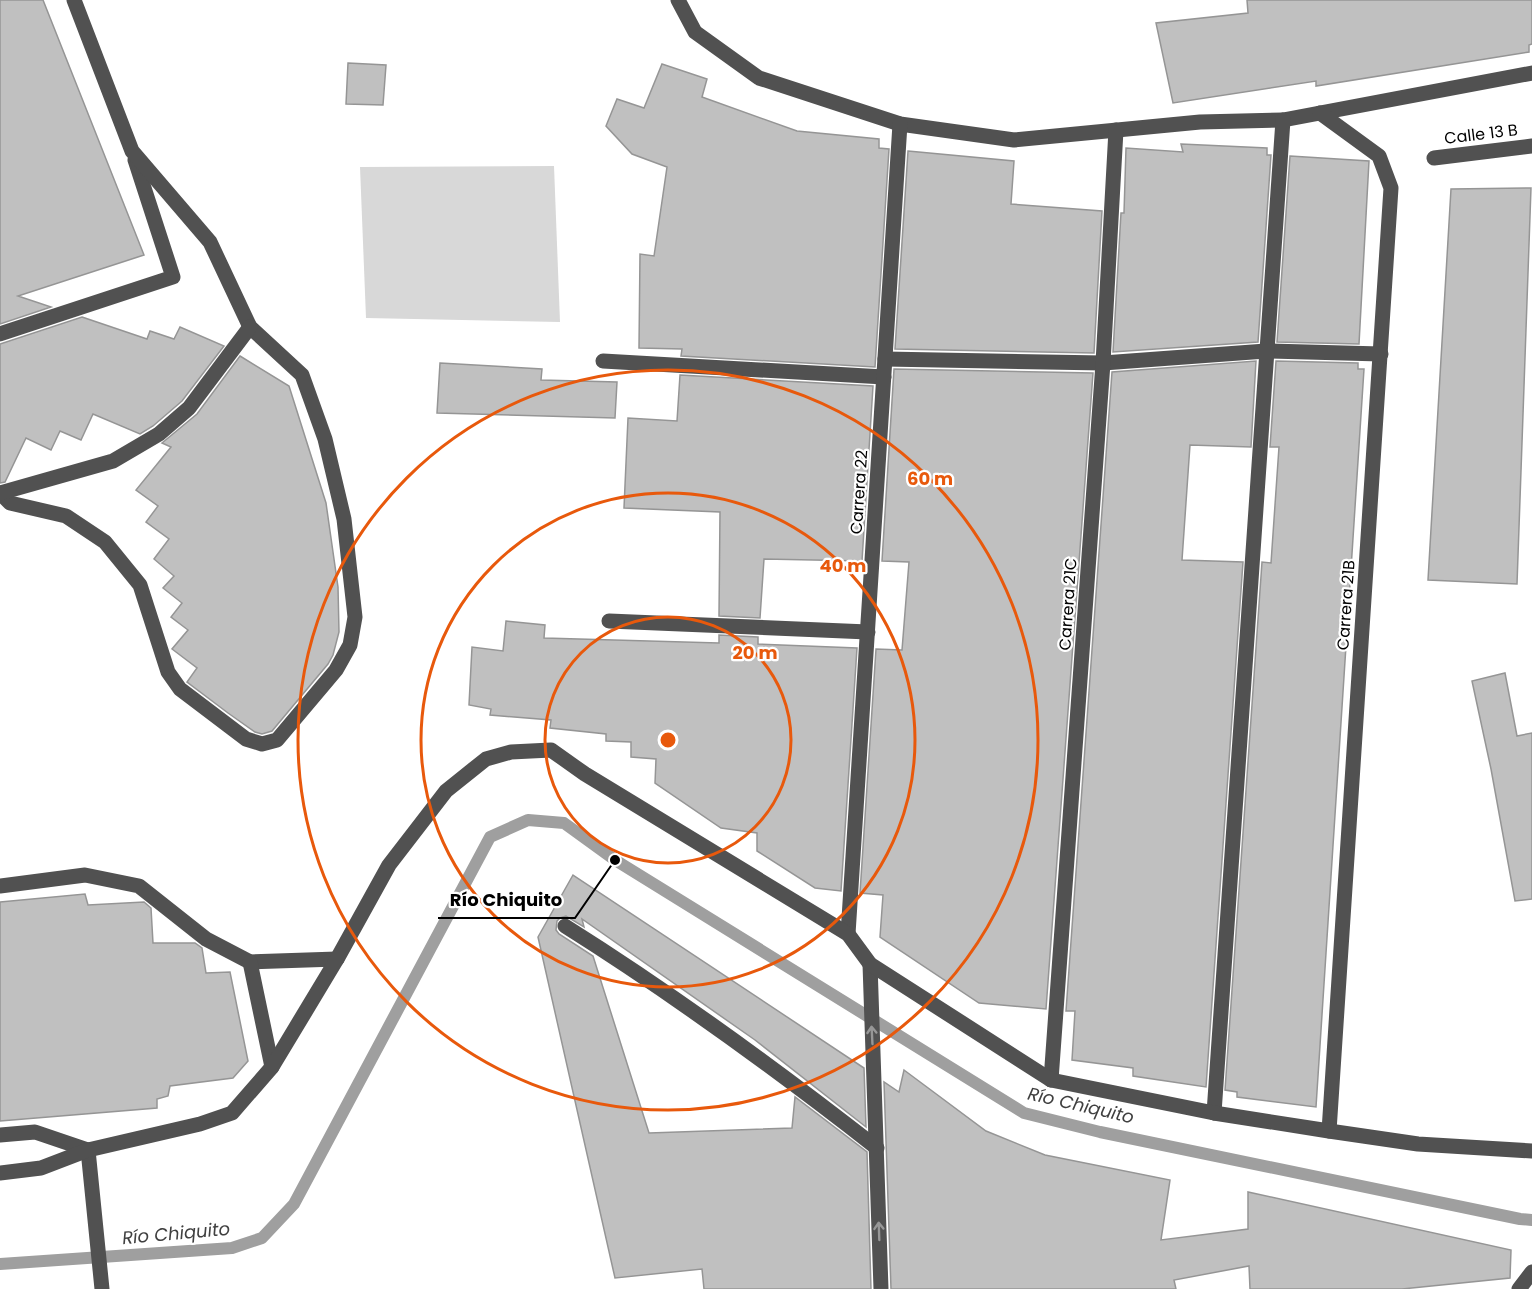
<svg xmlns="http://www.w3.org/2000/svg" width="1532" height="1289" viewBox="0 0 1532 1289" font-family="Poppins,sans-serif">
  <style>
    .green { fill: #d8d8d8 }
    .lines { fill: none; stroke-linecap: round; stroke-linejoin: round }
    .stream { stroke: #9f9f9f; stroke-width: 12 }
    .building { fill: #c0c0c0; stroke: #959595; stroke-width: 1.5 }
    .minor { stroke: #515151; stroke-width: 15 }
    .oneway { stroke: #979797 }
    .ring { fill: none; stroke: #e8590c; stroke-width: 3 }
    .labels { text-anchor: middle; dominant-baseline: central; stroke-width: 4.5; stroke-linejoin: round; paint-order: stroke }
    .street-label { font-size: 16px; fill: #000; stroke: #fff }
    .water-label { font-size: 18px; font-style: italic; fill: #404040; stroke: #fff }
    .centre { fill: #e8590c; stroke: #fff; stroke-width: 3 }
    .ring-label { font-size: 18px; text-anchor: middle; font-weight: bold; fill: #e8590c; stroke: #fff; stroke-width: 4.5; stroke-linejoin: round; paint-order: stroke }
    .leader { fill: none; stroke: #000; stroke-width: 2 }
    .callout-dot { fill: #000; stroke: #fff; stroke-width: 2 }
    .callout-label { font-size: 18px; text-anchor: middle; font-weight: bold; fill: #000; stroke: #fff; stroke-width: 4.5; stroke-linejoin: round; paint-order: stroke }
  </style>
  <rect width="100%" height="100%" fill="#fff"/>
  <path class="green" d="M 554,166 L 560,322 L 366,318 L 360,167 Z"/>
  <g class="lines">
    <path class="stream" d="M 0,1264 L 232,1248 L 262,1238 L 294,1204 L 490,837 L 528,820 L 564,823 L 615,860 L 1024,1113 L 1100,1132 L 1520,1219 L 1532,1220"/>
  </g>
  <g class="building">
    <path d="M 0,0 L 43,0 L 144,255 L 18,296 L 51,307 L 0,324 Z"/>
    <path d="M 1247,0 L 1532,0 L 1532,44 L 1529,45 L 1529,52 L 1316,86 L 1316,81 L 1173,103 L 1156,23 L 1248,13 Z"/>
    <path d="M 348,63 L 386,65 L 383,105 L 346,104 Z"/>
    <path d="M 662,64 L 707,79 L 702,97 L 797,131 L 879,139 L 879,148 L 889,149 L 875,367 L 681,356 L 682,349 L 639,348 L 640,254 L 654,256 L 667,167 L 632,154 L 606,126 L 617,99 L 644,108 Z"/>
    <path d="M 1181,144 L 1267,148 L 1267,155 L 1271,155 L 1258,342 L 1113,352 L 1121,213 L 1124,213 L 1126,148 L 1183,152 Z"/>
    <path d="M 908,151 L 1014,161 L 1011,204 L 1102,211 L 1094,353 L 895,349 Z"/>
    <path d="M 1290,156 L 1369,161 L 1359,344 L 1277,342 Z"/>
    <path d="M 1531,188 L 1517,584 L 1428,580 L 1451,189 Z"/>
    <path d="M 82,317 L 147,339 L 150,331 L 174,339 L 180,327 L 224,346 L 182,401 L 153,426 L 140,434 L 93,414 L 81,440 L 60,431 L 51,450 L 26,438 L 5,482 L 0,483 L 0,344 Z"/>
    <path d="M 240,356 L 289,386 L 326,503 L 338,587 L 339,632 L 333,655 L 328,664 L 272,731 L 262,734 L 255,732 L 228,713 L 187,682 L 197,668 L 172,649 L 188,630 L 171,617 L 182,603 L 163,588 L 174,576 L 154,559 L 169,539 L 146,522 L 158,506 L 136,490 L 171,447 L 162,443 L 197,414 Z"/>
    <path d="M 1256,361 L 1251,447 L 1190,445 L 1182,560 L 1243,562 L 1206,1087 L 1133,1076 L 1133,1068 L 1072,1060 L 1075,1011 L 1066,1011 L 1112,372 Z"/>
    <path d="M 1276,361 L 1358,363 L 1358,369 L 1364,369 L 1316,1107 L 1237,1097 L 1237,1092 L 1225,1090 L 1262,562 L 1271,563 L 1279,447 L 1270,447 Z"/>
    <path d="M 440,363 L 542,369 L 541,380 L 617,382 L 615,418 L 437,413 Z"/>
    <path d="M 894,369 L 1093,373 L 1046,1009 L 979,1003 L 880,937 L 883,895 L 860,893 L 876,649 L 902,650 L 909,562 L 882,561 Z"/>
    <path d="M 680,375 L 873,386 L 862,561 L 764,559 L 760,618 L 719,616 L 720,512 L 624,508 L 628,418 L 677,421 Z"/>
    <path d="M 506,621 L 545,625 L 544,638 L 719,643 L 719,635 L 758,637 L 758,644 L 857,648 L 841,891 L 815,888 L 757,851 L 757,833 L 721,828 L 655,783 L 656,759 L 631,757 L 631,742 L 606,741 L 606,734 L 550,728 L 551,720 L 490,715 L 491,709 L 469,705 L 472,647 L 503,651 Z"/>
    <path d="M 1505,673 L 1517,736 L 1532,733 L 1532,899 L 1515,901 L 1491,769 L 1472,681 Z"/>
    <path d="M 573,875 L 864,1068 L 866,1127 L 755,1040 L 582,919 L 584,927 L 566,916 L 560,918 L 557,921 L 556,930 L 559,934 L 593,956 L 649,1133 L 792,1128 L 795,1097 L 867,1152 L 871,1289 L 704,1289 L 702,1269 L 615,1278 L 538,937 Z"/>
    <path d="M 85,894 L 88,905 L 144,902 L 151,908 L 153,943 L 195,943 L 202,948 L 206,973 L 230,972 L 248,1061 L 233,1078 L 170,1086 L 168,1096 L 157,1099 L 157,1108 L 0,1121 L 0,902 Z"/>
    <path d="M 904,1070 L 986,1131 L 1045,1155 L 1170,1180 L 1161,1240 L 1248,1229 L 1248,1192 L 1511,1250 L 1510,1278 L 1402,1289 L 1250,1289 L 1249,1266 L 1174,1280 L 1176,1289 L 891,1289 L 884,1082 L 899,1092 Z"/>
  </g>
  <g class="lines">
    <g class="minor">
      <path d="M 678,0 L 695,32 L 759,78 L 900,124 L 1014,140 L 1200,122 L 1283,120 L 1532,73"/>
      <path d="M 1320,113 L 1379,156 L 1391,188 L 1329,1131"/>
      <path d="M 1434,158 L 1532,146"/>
      <path d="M 0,334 L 173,277 L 135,160"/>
      <path d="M 885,359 L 1103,363 L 1266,351 L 1381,354"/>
      <path d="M 603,361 L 884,377"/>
      <path d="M 0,493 L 10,503 L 66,516 L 105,542 L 140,585 L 168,672 L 180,689 L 246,739 L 262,744 L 277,740 L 336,670 L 350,645 L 355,617 L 344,519 L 325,439 L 302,375 L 250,327 L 210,242 L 132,151 L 74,0"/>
      <path d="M 0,493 L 113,461 L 159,434 L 189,408 L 250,327"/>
      <path d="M 609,621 L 868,632"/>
      <path d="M 0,886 L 85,875 L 139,886 L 206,939 L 250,962 L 337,959"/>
      <path d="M 565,926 C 673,994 776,1069 877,1148"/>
      <path d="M 848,934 L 900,124"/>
      <path d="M 250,962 L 272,1067"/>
      <path d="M 870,964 L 881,1289"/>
      <path d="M 1051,1080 L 1103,363 L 1116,130"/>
      <path d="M 1214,1113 L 1283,120"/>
      <path d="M 0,1135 L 35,1132 L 88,1150"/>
      <path d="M 88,1150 L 102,1289"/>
      <path d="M 0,1173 L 41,1168 L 88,1150 L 200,1124 L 232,1113 L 272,1067 L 337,959 L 389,865 L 446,791 L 486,759 L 511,752 L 551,750 L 585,774 L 848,934 L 870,964 L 1051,1080 L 1214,1113 L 1329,1131 L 1418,1144 L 1532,1151"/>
      <path d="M 1519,1289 L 1532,1272"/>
    </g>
  </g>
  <defs><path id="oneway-shaft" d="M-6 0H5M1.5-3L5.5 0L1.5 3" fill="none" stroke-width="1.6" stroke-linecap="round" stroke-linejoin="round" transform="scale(1.5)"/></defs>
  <g class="oneway">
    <use href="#oneway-shaft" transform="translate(872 1035) rotate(-93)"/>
    <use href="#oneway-shaft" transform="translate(879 1231) rotate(-92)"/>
  </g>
  <g class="ring">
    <circle cx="668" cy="740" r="123"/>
    <circle cx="668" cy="740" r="247"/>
    <circle cx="668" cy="740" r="370"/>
  </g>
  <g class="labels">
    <g class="street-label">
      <text transform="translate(1481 134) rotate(-7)">Calle 13 B</text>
      <text transform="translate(859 492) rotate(-86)">Carrera 22</text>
      <text transform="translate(1068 604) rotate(-86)">Carrera 21C</text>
      <text transform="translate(1346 605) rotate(-86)">Carrera 21B</text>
    </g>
    <g class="water-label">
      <text transform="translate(1081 1105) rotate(13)">Río Chiquito</text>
      <text transform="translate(176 1233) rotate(-5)">Río Chiquito</text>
    </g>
  </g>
  <circle cx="668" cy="740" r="9" class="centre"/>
  <g class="ring-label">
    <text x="930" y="485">60 m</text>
    <text x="843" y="572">40 m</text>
    <text x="755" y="659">20 m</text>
  </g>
  <path class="leader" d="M615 860L575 918H438"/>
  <circle class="callout-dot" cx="615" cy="860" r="6"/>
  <g class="callout-label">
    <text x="506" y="906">Río Chiquito</text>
  </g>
</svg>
